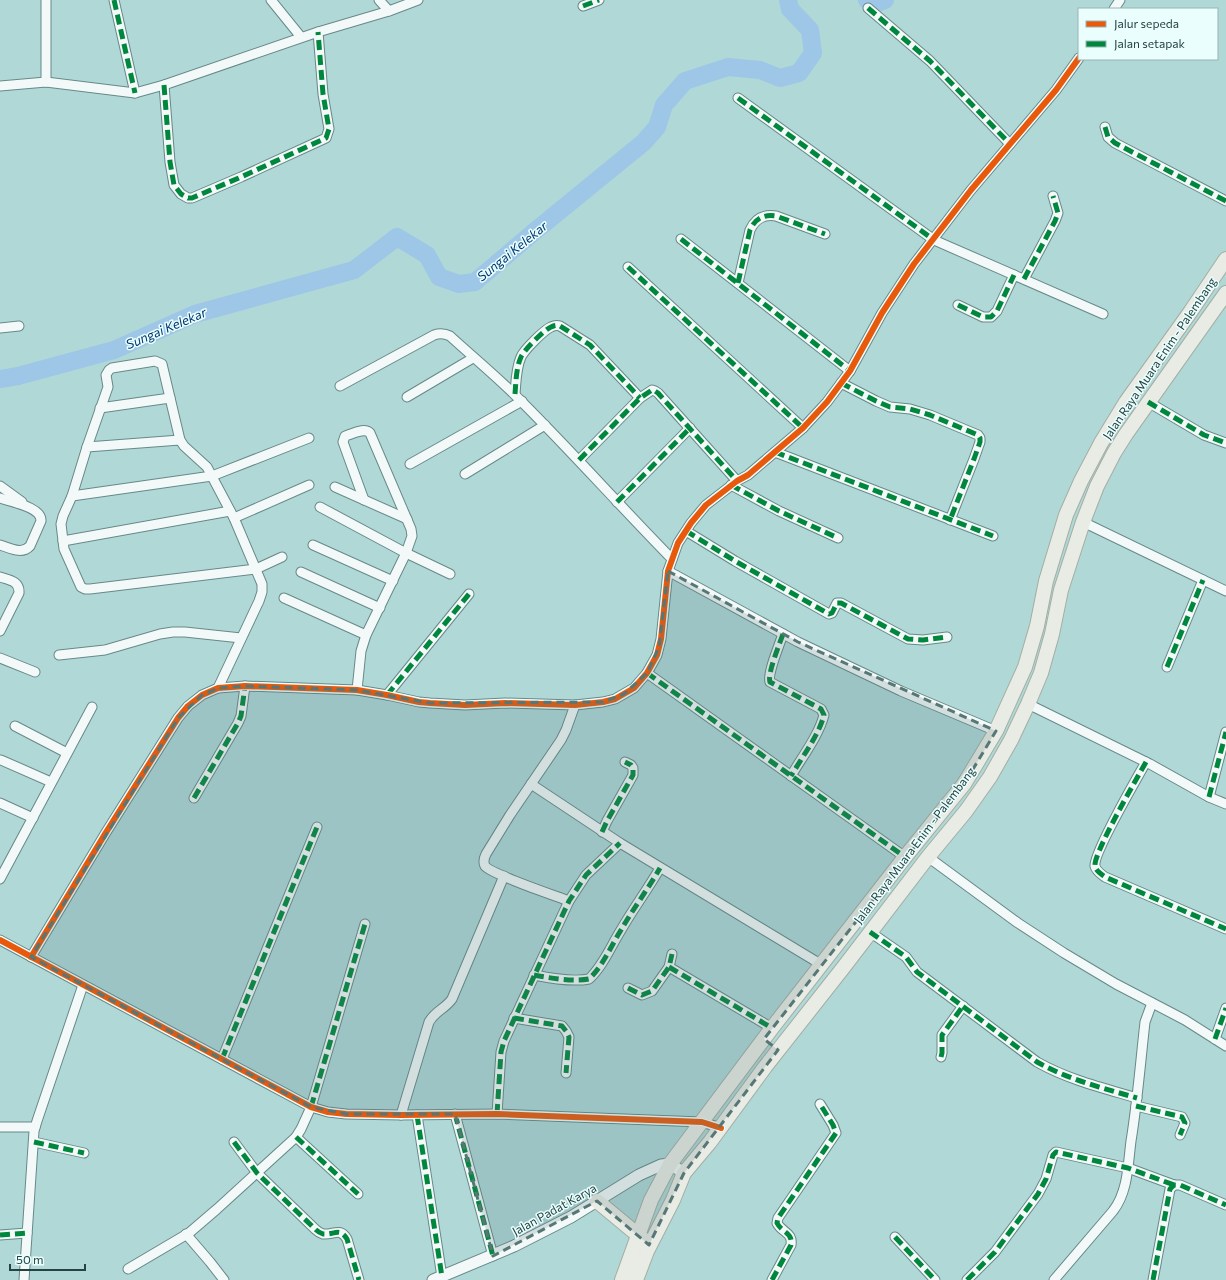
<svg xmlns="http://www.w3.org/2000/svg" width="1226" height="1280" viewBox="0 0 1226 1280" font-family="Commissioner,sans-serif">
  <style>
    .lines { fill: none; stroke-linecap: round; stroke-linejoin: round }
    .river { stroke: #9ec6e7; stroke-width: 18 }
    .minor-casing { stroke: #678988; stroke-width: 11 }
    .tertiary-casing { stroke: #678988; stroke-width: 13 }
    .primary-casing { stroke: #a2aea3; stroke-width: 16 }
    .minor { stroke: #f3f9f9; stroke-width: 9 }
    .tertiary { stroke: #f3f9f9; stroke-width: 11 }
    .primary { stroke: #e9ebe5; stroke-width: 14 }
    .quiet { stroke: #00873e; stroke-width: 5; stroke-dasharray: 10 5; stroke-linecap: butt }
    .cycleway-casing { stroke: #eafefe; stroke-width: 8 }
    .cycleway { stroke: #e8590c; stroke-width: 6 }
    .marked { fill: #567776; fill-opacity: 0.2; stroke: #567776; stroke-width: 3; stroke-dasharray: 8 5; stroke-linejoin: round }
    .labels { text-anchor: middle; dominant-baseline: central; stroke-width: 3; stroke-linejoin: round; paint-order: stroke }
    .street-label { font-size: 12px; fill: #254342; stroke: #eafefe }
    .water-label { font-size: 13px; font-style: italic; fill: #003871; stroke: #eafefe }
  </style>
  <rect width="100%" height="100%" fill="#b0d8d7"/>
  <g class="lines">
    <g class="river">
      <path d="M 867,0 L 877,3 L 885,0"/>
      <path d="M 0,379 L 18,376 L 114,350 L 195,314 L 354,270 L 397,237 L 427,255 L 439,277 L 459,284 L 475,282 L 535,231 L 644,142 L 657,127 L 664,105 L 685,81 L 728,67 L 760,70 L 780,78 L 799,73 L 813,53 L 810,30 L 790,9 L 788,0"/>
    </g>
    <defs>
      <g id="minor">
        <path d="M 46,0 L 46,82"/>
        <path d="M 114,0 L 135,93"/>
        <path d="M 271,0 L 301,37"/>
        <path d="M 379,0 L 389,11"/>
        <path d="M 583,6 L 599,0"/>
        <path d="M 868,8 L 930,61 L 1010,144"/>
        <path d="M 1114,9 L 1120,0"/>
        <path d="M 164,85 L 170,162 L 174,185 L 181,194 L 188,198 L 192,198 L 241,177 L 326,138 L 329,129 L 323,94 L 318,32"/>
        <path d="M 0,86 L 46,82 L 135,93 L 164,85 L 318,32 L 389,11 L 418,0"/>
        <path d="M 738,98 L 934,240 L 1103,314"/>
        <path d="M 1105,127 L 1108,137 L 1115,143 L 1226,201"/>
        <path d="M 681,239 L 850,371"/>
        <path d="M 628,267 L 803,428"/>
        <path d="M 1024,279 L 1055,221 L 1058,213 L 1053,196"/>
        <path d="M 738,283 L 750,230 C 755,219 763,214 776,216 L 825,234"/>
        <path d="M 958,305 L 983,317 L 991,317 L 997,311 L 1014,275"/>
        <path d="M 0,328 L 19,326"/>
        <path d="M 841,383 L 876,401 L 890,407 L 910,409 L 930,415 L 978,435 L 980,438 L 980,442 L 974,459 L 950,520"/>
        <path d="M 340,386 L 434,335 C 440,333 444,333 450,336 C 474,358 500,379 522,402 C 573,453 621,507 672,559"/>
        <path d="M 515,394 C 516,382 516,368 521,357 C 524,350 544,330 551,327 C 555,325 557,325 560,326 L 590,345 L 640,398"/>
        <path d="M 407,397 L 473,358"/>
        <path d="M 1148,402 L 1204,435 L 1226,443"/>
        <path d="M 100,408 L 170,398"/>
        <path d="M 180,440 L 87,447 L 72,496 L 63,516 L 61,524 L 64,549 L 81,587 L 85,589 L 90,589 L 256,569 L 282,557"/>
        <path d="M 87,447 L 108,387 L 106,375 L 109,370 L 112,368 L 155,361 L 162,364 L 180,440 L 184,446 L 207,467 L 234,518 L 262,584 L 262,592 L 259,601 L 218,688"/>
        <path d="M 775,452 L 993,536"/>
        <path d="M 579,460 L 640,398 L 652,390 L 655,391 L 658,393 L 737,481"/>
        <path d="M 410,464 L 522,401"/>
        <path d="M 465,474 L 545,425"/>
        <path d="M 731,485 L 779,511 L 838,538"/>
        <path d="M 0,486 L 22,502"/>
        <path d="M 335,487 L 407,519"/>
        <path d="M 72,496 L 212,476 L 309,438"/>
        <path d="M 0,498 C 11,502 42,507 41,521 L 30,546 C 22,555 10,548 0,545"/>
        <path d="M 617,502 L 690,428"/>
        <path d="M 320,507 L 406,553 L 450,574"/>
        <path d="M 234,518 L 309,485"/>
        <path d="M 1083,522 L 1226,591"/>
        <path d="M 686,531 L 735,561 L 829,614 L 832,613 L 837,603 L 841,603 L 908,639 L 923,640 L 947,637"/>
        <path d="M 63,541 L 230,511"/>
        <path d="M 313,545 L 393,581"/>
        <path d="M 668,571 L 798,642 L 901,691 L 996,731"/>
        <path d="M 301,572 L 380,608"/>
        <path d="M 0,577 C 9,580 20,581 19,593 L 0,631"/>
        <path d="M 284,598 L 366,635"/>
        <path d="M 783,634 C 780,643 767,674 770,682 L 821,709 L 824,715 C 819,735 802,757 791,776"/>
        <path d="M 59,655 L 105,650 L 160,634 L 173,632 L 185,632 L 241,638"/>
        <path d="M 0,658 L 35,672"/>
        <path d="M 1167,667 L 1203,580"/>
        <path d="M 647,673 L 905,857"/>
        <path d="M 357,690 L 361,651 L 366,635 L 406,553 L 412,536 L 411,529 L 370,433 C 364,427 353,434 345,436 L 343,442 L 364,500"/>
        <path d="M 387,695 L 469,594"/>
        <path d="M 1028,704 L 1150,764 L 1209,797 L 1226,804"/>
        <path d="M 15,726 L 67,753"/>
        <path d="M 1,760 L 51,782"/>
        <path d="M 1146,762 C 1137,778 1093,854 1095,866 C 1096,871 1101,874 1105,877 L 1226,929"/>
        <path d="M 531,784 L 620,843 L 822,965"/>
        <path d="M 1209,797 L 1226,732"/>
        <path d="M 194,798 L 238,723 L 241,716 L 245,686"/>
        <path d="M 0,803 L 33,818"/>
        <path d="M 602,832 L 607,821 L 633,775 L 633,768 L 631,765 L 625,762"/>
        <path d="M 928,857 L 1018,923 L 1064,953 L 1116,984 L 1185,1020 L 1226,1046"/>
        <path d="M 0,879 L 92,707"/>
        <path d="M 569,901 C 556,896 491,874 485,866 C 483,862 484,858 486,854 L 510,815 L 561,740 L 566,730 L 575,705"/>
        <path d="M 870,932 L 906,957 L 917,972 L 1037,1062 C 1069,1080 1103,1088 1137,1098"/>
        <path d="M 0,940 L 311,1107 L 328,1112 L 346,1114 L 401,1115 L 497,1114 L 702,1122 L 721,1128"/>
        <path d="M 31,957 L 105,834 L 178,718 L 188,706 L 202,695 L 218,688 L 245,686 L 357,690 L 387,695 L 419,702 L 430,703 L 465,705 L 505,703 L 575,705 L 603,702 L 615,699 L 634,688 L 647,673 L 657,655 L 661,639 L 668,571 L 678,543 L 691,523 L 706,505 L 737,481 L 748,475 L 803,428 L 827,402 L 850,371 L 882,313 L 914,264 L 971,190 L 1056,90 L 1079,58"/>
        <path d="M 669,967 L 772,1028"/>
        <path d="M 534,975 C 549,978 574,982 589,979 C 603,966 611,946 621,930 C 633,909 648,889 660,868"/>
        <path d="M 628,988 L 642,995 L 652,991 L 669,967 L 672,954"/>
        <path d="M 514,1018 L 562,1026 L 566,1031 L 569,1037 L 566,1073"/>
        <path d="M 1215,1039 L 1226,1008"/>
        <path d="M 941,1057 L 942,1053 L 942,1035 L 963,1006"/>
        <path d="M 222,1059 L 317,827"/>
        <path d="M 1136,1106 L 1182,1117 L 1185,1123 L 1180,1135"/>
        <path d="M 455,1114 L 493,1256"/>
        <path d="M 497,1114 L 501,1052 L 504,1041 L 569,901 L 586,875 L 620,843"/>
        <path d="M 401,1115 L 429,1022 C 435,1011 445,1009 452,999 L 504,876"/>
        <path d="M 417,1115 L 442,1277"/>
        <path d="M 0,1127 L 35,1127"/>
        <path d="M 296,1137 L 358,1194"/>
        <path d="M 34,1142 L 84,1153"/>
        <path d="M 234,1142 L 257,1173 L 315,1229 C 317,1231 320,1233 323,1234 C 334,1235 340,1227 347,1239 L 359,1280"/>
        <path d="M 186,1234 L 210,1262 L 224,1280"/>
        <path d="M 0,1235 L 27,1233"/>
        <path d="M 895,1237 L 935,1280"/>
        <path d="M 128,1269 L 189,1233 L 217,1209 L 296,1137 L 301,1129 L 311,1107 L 365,924"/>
        <path d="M 24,1280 L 34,1131 L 37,1121 L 83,985"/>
        <path d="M 772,1280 L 791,1245 C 793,1232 782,1233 777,1223 L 778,1218 L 836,1133 L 833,1125 L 820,1104"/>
        <path d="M 967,1280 L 995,1252 L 1038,1194 L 1046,1179 L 1053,1155 L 1056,1152 L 1128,1168 L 1174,1185"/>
        <path d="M 1054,1280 L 1113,1211 C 1128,1192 1128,1164 1131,1141 C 1137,1104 1140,1068 1144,1031 L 1145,1022 L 1152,1003"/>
        <path d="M 1153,1280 L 1170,1189 L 1174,1185 L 1180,1185 L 1226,1205"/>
      </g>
      <path id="tertiary" d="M 433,1280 L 514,1246 L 571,1217 L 639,1175 L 661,1165 L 670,1164 L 684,1173"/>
      <g id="primary">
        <path d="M 597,1201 L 644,1240"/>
        <path d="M 622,1280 L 651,1200 L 670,1164 L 772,1028 L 905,857 L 964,784 L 975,766 L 996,731 L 1025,667 L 1037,626 L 1046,581 L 1066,515 L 1081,481 L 1101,443 L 1126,402 L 1191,311 L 1226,259"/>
        <path d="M 636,1280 L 647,1251 L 673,1200 L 684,1173 L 710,1142 L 765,1067 L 843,968 L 928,857 L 966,811 L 990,777 L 1011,740 L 1028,704 L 1041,673 L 1052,634 L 1061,590 L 1083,522 L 1097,486 L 1114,453 L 1126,434 L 1226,293"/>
      </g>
    </defs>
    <use href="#minor" class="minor-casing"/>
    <use href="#tertiary" class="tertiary-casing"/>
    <use href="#primary" class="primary-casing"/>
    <use href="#minor" class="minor"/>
    <use href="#tertiary" class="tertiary"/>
    <use href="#primary" class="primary"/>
    <g class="quiet">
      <path d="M 114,0 L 135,93"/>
      <path d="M 583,6 L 599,0"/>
      <path d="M 868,8 L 930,61 L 1010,144"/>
      <path d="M 164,85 L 170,162 L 174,185 L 181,194 L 188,198 L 192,198 L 241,177 L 326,138 L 329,129 L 323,94 L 318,32"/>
      <path d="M 738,98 L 934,240"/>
      <path d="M 1105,127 L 1108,137 L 1115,143 L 1226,201"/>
      <path d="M 681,239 L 850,371"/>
      <path d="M 628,267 L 803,428"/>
      <path d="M 1024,279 L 1055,221 L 1058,213 L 1053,196"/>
      <path d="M 738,283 L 750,230 C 755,219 763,214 776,216 L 825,234"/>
      <path d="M 958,305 L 983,317 L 991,317 L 997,311 L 1014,275"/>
      <path d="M 841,383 L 876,401 L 890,407 L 910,409 L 930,415 L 978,435 L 980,438 L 980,442 L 974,459 L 950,520"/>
      <path d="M 515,394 C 516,382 516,368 521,357 C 524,350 544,330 551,327 C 555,325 557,325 560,326 L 590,345 L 640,398"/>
      <path d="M 1148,402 L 1204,435 L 1226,443"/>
      <path d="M 775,452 L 993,536"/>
      <path d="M 579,460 L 640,398 L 652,390 L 655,391 L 658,393 L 737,481"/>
      <path d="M 731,485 L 779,511 L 838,538"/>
      <path d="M 617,502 L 690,428"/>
      <path d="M 686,531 L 735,561 L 829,614 L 832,613 L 837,603 L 841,603 L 908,639 L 923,640 L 947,637"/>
      <path d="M 783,634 C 780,643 767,674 770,682 L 821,709 L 824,715 C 819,735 802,757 791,776"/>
      <path d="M 1167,667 L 1203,580"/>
      <path d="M 647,673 L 905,857"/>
      <path d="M 387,695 L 469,594"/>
      <path d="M 1146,762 C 1137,778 1093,854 1095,866 C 1096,871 1101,874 1105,877 L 1226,929"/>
      <path d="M 1209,797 L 1226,732"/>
      <path d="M 194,798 L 238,723 L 241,716 L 245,686"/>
      <path d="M 602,832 L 607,821 L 633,775 L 633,768 L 631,765 L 625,762"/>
      <path d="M 870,932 L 906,957 L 917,972 L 1037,1062 C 1069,1080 1103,1088 1137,1098"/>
      <path d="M 669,967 L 772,1028"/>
      <path d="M 534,975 C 549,978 574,982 589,979 C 603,966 611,946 621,930 C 633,909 648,889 660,868"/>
      <path d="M 628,988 L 642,995 L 652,991 L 669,967 L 672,954"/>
      <path d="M 514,1018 L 562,1026 L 566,1031 L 569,1037 L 566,1073"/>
      <path d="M 1215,1039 L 1226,1008"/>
      <path d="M 941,1057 L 942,1053 L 942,1035 L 963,1006"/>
      <path d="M 222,1059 L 317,827"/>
      <path d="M 1136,1106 L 1182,1117 L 1185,1123 L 1180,1135"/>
      <path d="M 311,1107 L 365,924"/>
      <path d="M 455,1114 L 493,1256"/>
      <path d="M 497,1114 L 501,1052 L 504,1041 L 569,901 L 586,875 L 620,843"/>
      <path d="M 417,1115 L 442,1277"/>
      <path d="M 296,1137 L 358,1194"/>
      <path d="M 34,1142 L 84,1153"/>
      <path d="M 234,1142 L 257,1173 L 315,1229 C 317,1231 320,1233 323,1234 C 334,1235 340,1227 347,1239 L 359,1280"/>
      <path d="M 0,1235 L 27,1233"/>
      <path d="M 895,1237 L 935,1280"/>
      <path d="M 772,1280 L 791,1245 C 793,1232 782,1233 777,1223 L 778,1218 L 836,1133 L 833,1125 L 820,1104"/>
      <path d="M 967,1280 L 995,1252 L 1038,1194 L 1046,1179 L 1053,1155 L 1056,1152 L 1128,1168 L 1174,1185"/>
      <path d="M 1153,1280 L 1170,1189 L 1174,1185 L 1180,1185 L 1226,1205"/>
    </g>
    <defs>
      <g id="cycleway">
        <path d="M 0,940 L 311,1107 L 328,1112 L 346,1114 L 401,1115 L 497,1114 L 702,1122 L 721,1128"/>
        <path d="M 31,957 L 105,834 L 178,718 L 188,706 L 202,695 L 218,688 L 245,686 L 357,690 L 387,695 L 419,702 L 430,703 L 465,705 L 505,703 L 575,705 L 603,702 L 615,699 L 634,688 L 647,673 L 657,655 L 661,639 L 668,571 L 678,543 L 691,523 L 706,505 L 737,481 L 748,475 L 803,428 L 827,402 L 850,371 L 882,313 L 914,264 L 971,190 L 1056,90 L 1079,58"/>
      </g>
    </defs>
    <use href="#cycleway" class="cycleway-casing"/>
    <use href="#cycleway" class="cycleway"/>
  </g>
  <path class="marked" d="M 668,571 L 798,642 L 996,731 L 964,784 L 764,1039 L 778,1050 L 684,1173 L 649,1245 L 597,1201 L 493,1256 L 455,1114 L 346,1114 L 311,1107 L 31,957 L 178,718 L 202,695 L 218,688 L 245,686 L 357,690 L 430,703 L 603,702 L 624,694 L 647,673 L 659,647 Z"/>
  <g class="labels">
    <g class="street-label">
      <text transform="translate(1159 358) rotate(-56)">Jalan Raya Muara Enim - Palembang</text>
      <text transform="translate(914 845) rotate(-53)">Jalan Raya Muara Enim - Palembang</text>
      <text transform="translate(554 1209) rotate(-29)">Jalan Padat Karya</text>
    </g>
    <g class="water-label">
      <text transform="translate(512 251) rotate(-39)">Sungai Kelekar</text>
      <text transform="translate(166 328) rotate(-23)">Sungai Kelekar</text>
    </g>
  </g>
  <rect x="1078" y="8" width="140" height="52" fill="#eafefe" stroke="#9bb3b3"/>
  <rect x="1086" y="21" width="20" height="6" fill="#e8590c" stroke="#9bb3b3"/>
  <text x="1114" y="28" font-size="12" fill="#254342">Jalur sepeda</text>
  <rect x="1086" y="41" width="20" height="6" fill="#00873e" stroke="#9bb3b3"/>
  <text x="1114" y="48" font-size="12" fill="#254342">Jalan setapak</text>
  <path d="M10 1264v6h75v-6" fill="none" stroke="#254342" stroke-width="2"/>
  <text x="16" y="1264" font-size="12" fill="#254342" stroke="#eafefe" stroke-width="3" paint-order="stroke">50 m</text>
</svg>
